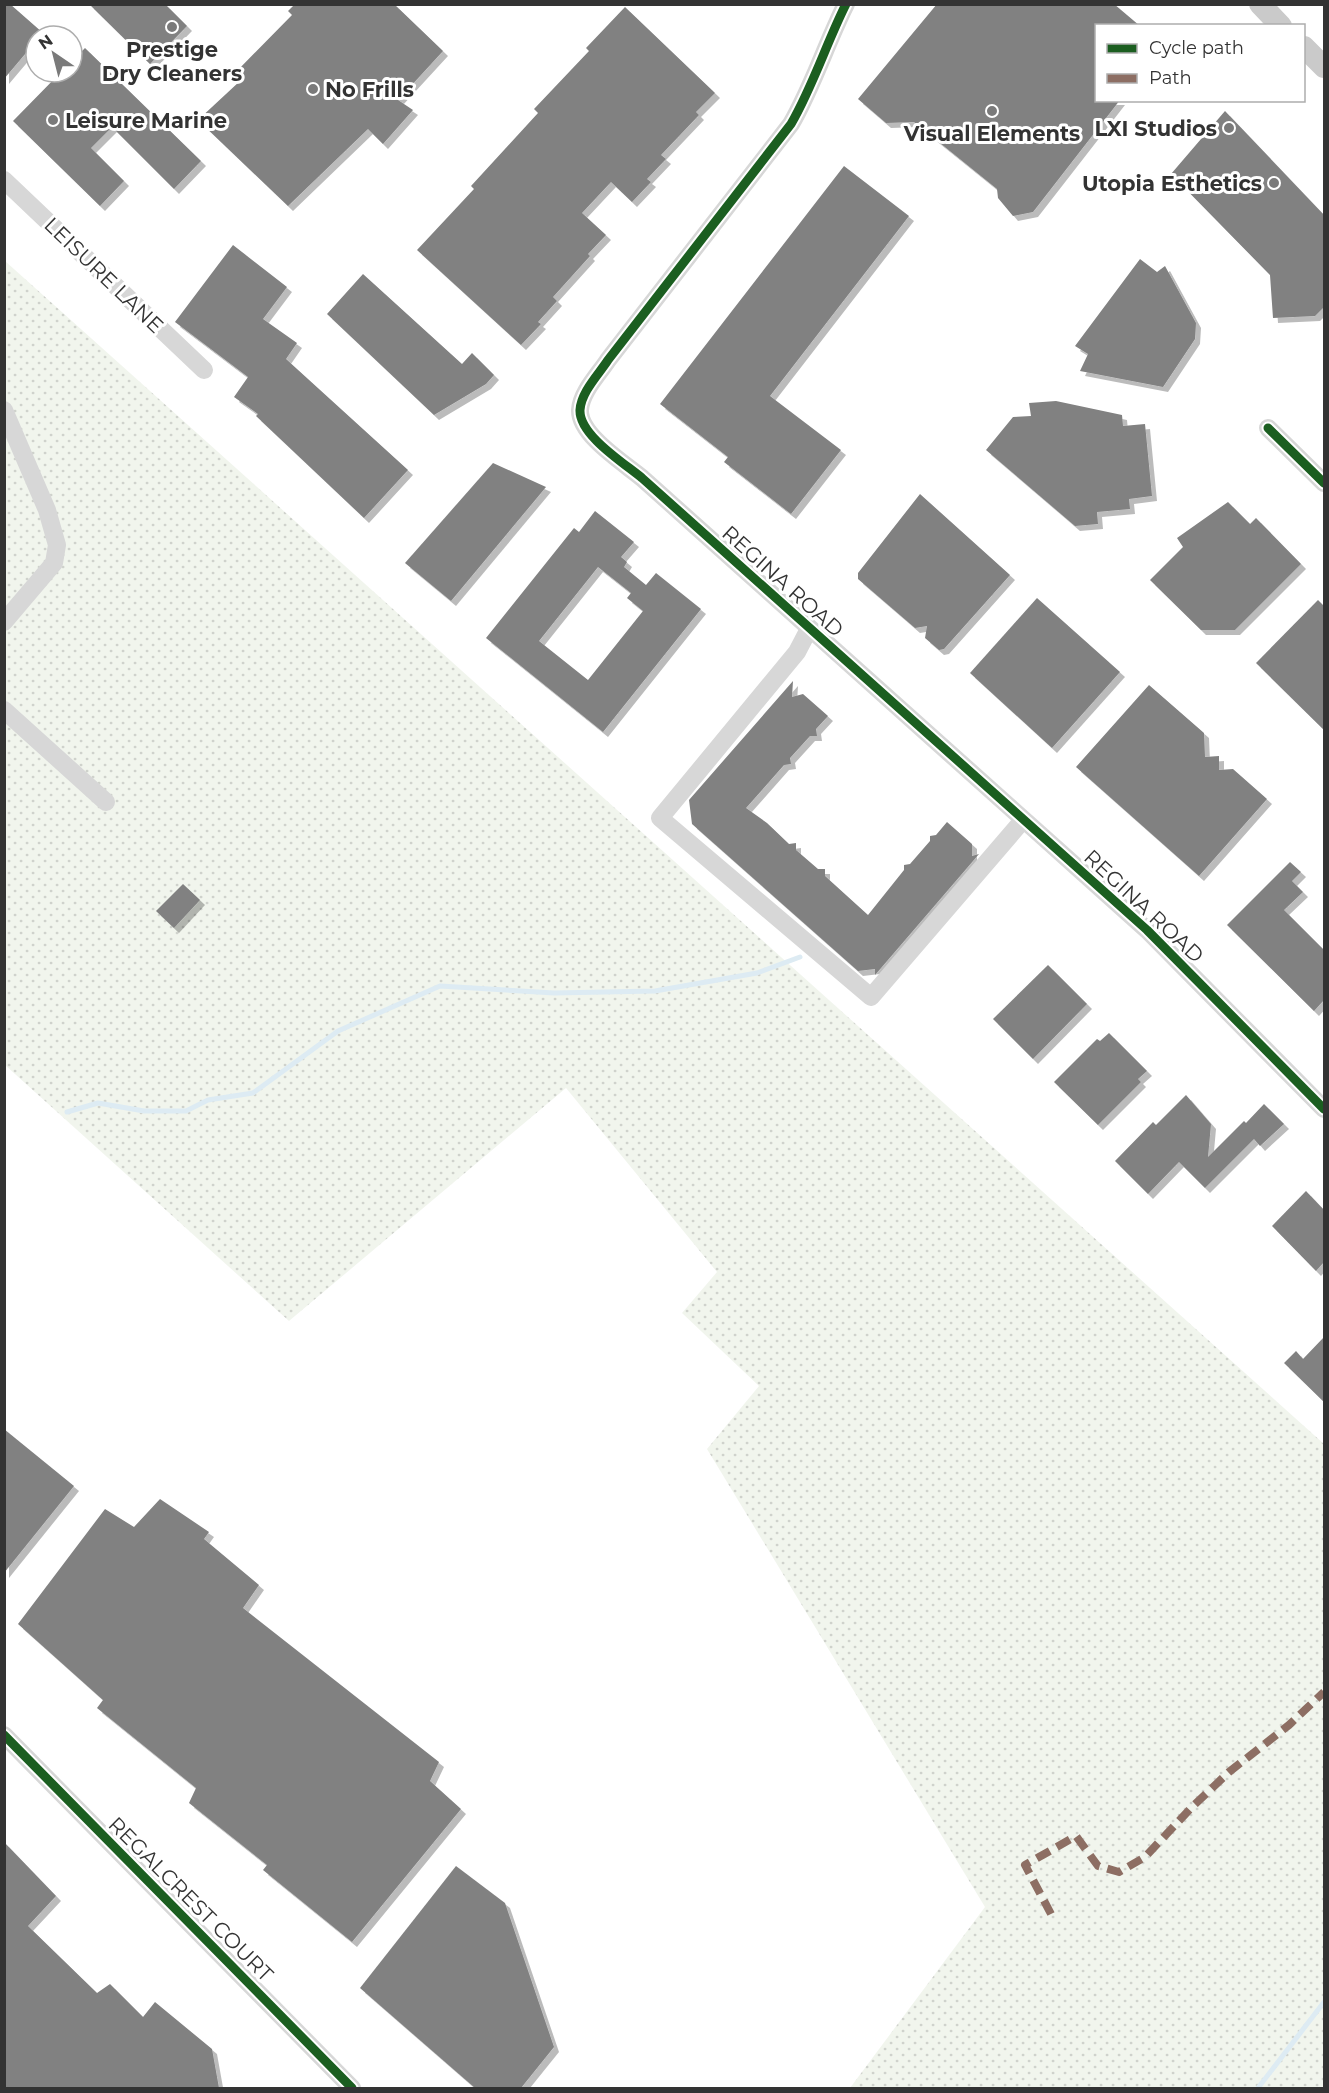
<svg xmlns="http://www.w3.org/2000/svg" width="1329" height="2093" viewBox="0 0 1329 2093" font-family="Montserrat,sans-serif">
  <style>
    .grass { fill: url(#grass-dots) }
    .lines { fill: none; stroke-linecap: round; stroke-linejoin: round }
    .stream { stroke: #ddebf3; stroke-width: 5 }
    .building { fill: #818181; fill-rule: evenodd; filter: url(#shadow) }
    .minor { stroke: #d7d7d7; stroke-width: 18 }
    .major { stroke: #cacaca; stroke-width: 22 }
    .quiet { stroke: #8d6e63; stroke-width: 8; stroke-dasharray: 15 8; stroke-linecap: butt }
    .cycleway-casing { stroke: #fff; stroke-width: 13 }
    .cycleway { stroke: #1b5e20; stroke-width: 9 }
    .poi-dot { fill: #7a7a7a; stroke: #fff; stroke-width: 2 }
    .labels { text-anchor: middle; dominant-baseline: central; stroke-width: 6; stroke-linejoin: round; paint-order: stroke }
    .poi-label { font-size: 21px; font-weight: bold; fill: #333; stroke: #fff }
    .street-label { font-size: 21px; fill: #333; stroke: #fff }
  </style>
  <defs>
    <pattern id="grass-dots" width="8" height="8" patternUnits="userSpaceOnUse" patternTransform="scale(1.5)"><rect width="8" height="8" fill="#f1f5ed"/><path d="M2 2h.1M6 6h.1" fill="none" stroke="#cfd2cc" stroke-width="1.8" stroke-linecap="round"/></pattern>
    <filter id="shadow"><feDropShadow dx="5" dy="5" stdDeviation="0" flood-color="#0004"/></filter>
  </defs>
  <rect width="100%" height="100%" fill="#fff"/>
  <path class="grass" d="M 5,261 L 1324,1444 L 1324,2088 L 850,2088 L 985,1907 L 707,1449 L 759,1386 L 682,1313 L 717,1272 L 566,1088 L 289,1321 L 5,1065 Z"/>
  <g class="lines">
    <g class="stream">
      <path d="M 67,1112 L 98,1103 L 144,1111 L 186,1111 L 208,1100 L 253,1093 L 338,1031 L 440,986 L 554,993 L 655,991 L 757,973 L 800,957"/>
      <path d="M 1258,2088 L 1324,2002"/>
    </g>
  </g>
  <g class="building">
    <path d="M 4,4 L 10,4 L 43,33 L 41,36 L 36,36 L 36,41 L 4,79 Z"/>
    <path d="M 89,4 L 165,4 L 187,26 L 150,64 Z"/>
    <path d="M 295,4 L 394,4 L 443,51 L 398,100 L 413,110 L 383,144 L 368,129 L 288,206 L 198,120 L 240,81 L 234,74 L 292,15 L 288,11 Z"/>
    <path d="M 937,4 L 1114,4 L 1140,26 L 1096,26 L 1096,100 L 1120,100 L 1033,212 L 1013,216 L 998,198 L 997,189 L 914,122 L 886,123 L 858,99 Z"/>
    <path d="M 625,7 L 715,93 L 696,112 L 699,115 L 661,155 L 666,159 L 647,179 L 651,182 L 632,202 L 611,182 L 582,213 L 606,235 L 588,254 L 590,256 L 553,297 L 557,301 L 538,322 L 541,324 L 521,345 L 417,250 L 474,189 L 471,186 L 538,113 L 534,109 L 589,51 L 586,48 Z"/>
    <path d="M 85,48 L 201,161 L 174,189 L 112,127 L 91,148 L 124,181 L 100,206 L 13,121 L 61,72 L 72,72 L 72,61 Z"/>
    <path d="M 1225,111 L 1324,215 L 1324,307 L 1315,316 L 1273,318 L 1270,275 L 1171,174 Z"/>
    <path d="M 844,166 L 909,216 L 770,396 L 841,450 L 791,514 L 724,462 L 728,457 L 660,404 Z"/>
    <path d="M 233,245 L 287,287 L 263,319 L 297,343 L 286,359 L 408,470 L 364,518 L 256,416 L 258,414 L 234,397 L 248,377 L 175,322 Z"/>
    <path d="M 1140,259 L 1157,272 L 1165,266 L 1196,323 L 1195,339 L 1163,387 L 1080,371 L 1088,354 L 1075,346 Z"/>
    <path d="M 363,274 L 462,364 L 472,353 L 494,375 L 486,384 L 434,415 L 327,314 Z"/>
    <path d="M 1056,401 L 1122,415 L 1123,426 L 1145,424 L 1152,496 L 1129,499 L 1130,509 L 1097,512 L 1098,524 L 1075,526 L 986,450 L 1013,417 L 1031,416 L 1029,403 Z"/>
    <path d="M 493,463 L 546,487 L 451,601 L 405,563 Z"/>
    <path d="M 920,494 L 1010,575 L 944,649 L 939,650 L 925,638 L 927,626 L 915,628 L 858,579 L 858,573 Z"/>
    <path d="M 1228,502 L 1250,524 L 1256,518 L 1301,564 L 1235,630 L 1201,630 L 1150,580 L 1183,547 L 1177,538 Z"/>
    <path d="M 595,511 L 634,542 L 621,557 L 627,562 L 624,567 L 646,585 L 656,573 L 701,609 L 603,732 L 486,638 L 574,528 L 579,532 ZM 598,567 L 631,593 L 627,598 L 643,611 L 588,680 L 539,641 Z"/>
    <path d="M 1037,598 L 1120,672 L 1052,748 L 970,673 Z"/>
    <path d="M 1318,600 L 1324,606 L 1324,730 L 1256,663 Z"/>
    <path d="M 793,681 L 792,697 L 803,694 L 828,716 L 816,729 L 817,736 L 810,736 L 790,758 L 791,764 L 784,765 L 746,808 L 767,823 L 789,844 L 796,843 L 796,850 L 818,869 L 825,869 L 825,876 L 868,915 L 904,870 L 904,865 L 910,864 L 930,841 L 930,836 L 936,835 L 947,822 L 972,844 L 972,856 L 979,854 L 875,975 L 875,969 L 858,971 L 692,824 L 689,800 Z"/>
    <path d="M 1149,685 L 1204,733 L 1205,757 L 1219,756 L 1219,770 L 1233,769 L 1267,799 L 1199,876 L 1076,767 Z"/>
    <path d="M 1290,862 L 1301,872 L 1292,881 L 1303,892 L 1284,910 L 1324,950 L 1324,1000 L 1314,1011 L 1227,925 Z"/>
    <path d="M 183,884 L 200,900 L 174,928 L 156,911 Z"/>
    <path d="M 1048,965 L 1087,1004 L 1033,1059 L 993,1019 Z"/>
    <path d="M 1109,1033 L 1147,1071 L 1138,1079 L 1141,1082 L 1098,1125 L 1054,1082 L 1097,1039 L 1100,1041 Z"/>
    <path d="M 1186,1095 L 1211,1124 L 1208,1157 L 1244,1121 L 1246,1123 L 1264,1104 L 1284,1124 L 1260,1146 L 1254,1139 L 1205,1188 L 1179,1162 L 1148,1194 L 1115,1161 L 1153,1122 L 1156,1125 Z"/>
    <path d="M 1306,1191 L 1324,1210 L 1324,1262 L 1316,1271 L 1272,1226 Z"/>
    <path d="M 1324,1337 L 1324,1402 L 1284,1363 L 1296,1351 L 1303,1359 Z"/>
    <path d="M 4,1429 L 74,1486 L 4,1573 Z"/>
    <path d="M 160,1499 L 209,1532 L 204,1539 L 259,1585 L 243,1608 L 439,1762 L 430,1781 L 461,1809 L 352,1942 L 263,1870 L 267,1865 L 189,1803 L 196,1788 L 97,1708 L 103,1700 L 18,1624 L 105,1509 L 134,1527 Z"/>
    <path d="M 4,1842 L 56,1896 L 28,1926 L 97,1993 L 110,1984 L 143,2017 L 155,2002 L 212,2049 L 219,2088 L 4,2088 Z"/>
    <path d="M 456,1866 L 505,1903 L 554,2047 L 521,2088 L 475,2088 L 360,1988 Z"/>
  </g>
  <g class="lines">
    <g class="minor">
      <path d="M 846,4 C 826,44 813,86 791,124 L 608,360 C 599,374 581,392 580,410 C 579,435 624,463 642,478 L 1147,930 L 1324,1109"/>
      <path d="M 4,180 L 204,370"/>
      <path d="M 4,410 L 47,510 L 57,545 L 54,563 L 4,622"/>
      <path d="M 1268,428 L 1324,483"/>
      <path d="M 809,629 L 797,652 L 660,818 L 871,997 L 1023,820"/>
      <path d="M 4,710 L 106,802"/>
      <path d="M 4,1735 L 352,2088"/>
    </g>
    <g class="major">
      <path d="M 1260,4 L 1281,26"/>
      <path d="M 1304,47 L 1324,67"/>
    </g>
    <path class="quiet" d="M 1051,1914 L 1025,1865 L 1076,1836 L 1098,1866 L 1119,1872 L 1145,1857 L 1192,1807 L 1229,1772 L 1289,1725 L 1324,1692"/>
    <defs>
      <g id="cycleway">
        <path d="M 846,4 C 826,44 813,86 791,124 L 608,360 C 599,374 581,392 580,410 C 579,435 624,463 642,478 L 1147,930 L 1324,1109"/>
        <path d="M 1268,428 L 1324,483"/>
        <path d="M 4,1735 L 352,2088"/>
      </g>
    </defs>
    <use href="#cycleway" class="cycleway-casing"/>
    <use href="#cycleway" class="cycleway"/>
  </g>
  <g class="poi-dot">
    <circle cx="172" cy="27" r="6"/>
    <circle cx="313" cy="89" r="6"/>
    <circle cx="992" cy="111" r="6"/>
    <circle cx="53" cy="120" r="6"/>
    <circle cx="1229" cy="128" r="6"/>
    <circle cx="1274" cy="183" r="6"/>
  </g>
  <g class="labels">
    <g class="poi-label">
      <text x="172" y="49">Prestige<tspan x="172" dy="24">Dry Cleaners</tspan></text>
      <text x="325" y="89" text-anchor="start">No Frills</text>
      <text x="65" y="120" text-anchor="start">Leisure Marine</text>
      <text x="1217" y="128" text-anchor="end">LXI Studios</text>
      <text x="992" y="133">Visual Elements</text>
      <text x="1262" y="183" text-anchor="end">Utopia Esthetics</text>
    </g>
    <g class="street-label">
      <text transform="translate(104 275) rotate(44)">LEISURE LANE</text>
      <text transform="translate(783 581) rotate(42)">REGINA ROAD</text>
      <text transform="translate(1144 906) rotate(43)">REGINA ROAD</text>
      <text transform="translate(191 1899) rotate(45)">REGALCREST COURT</text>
    </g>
  </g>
  <rect width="1329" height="2093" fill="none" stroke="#333333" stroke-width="12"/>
  <rect x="1095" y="24" width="210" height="78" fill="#ffffff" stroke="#adadad" stroke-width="1.5"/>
  <rect x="1107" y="44" width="30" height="9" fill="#1b5e20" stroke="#adadad" stroke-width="1.5"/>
  <text x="1149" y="54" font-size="18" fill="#333333">Cycle path</text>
  <rect x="1107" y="74" width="30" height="9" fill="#8d6e63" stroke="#adadad" stroke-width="1.5"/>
  <text x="1149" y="84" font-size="18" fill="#333333">Path</text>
  <g transform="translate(54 54) rotate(325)"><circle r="28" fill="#ffffff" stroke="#adadad" stroke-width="1.5"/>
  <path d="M0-4.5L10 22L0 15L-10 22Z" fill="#7a7a7a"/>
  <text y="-9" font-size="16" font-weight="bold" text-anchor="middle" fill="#333333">N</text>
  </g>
</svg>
